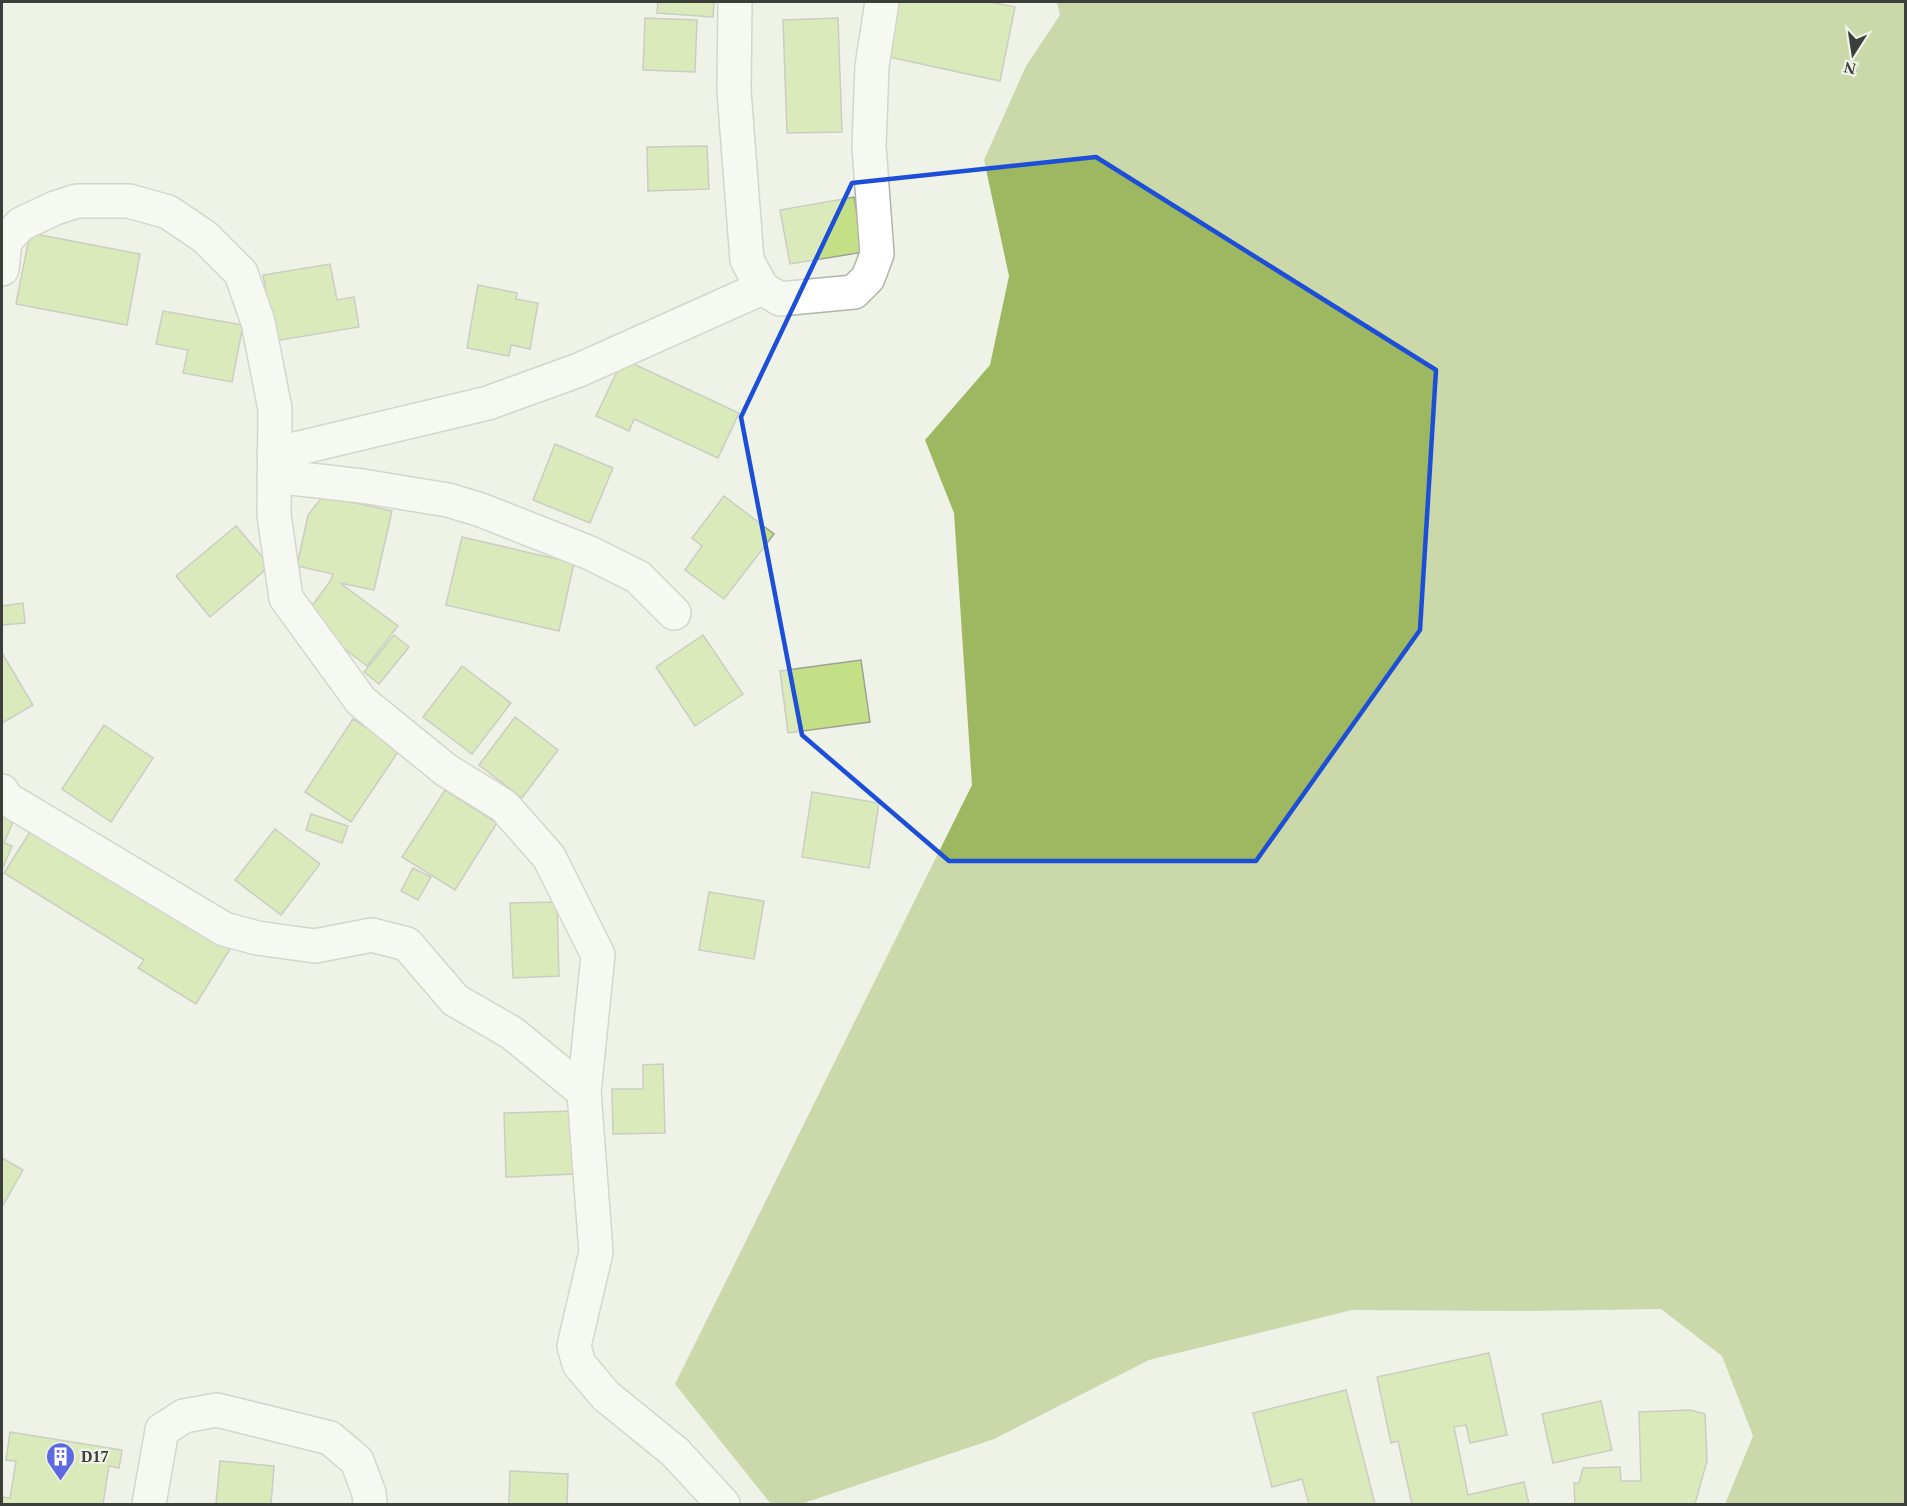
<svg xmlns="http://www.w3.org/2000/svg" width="1907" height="1506" viewBox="0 0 1907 1506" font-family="'Times New Roman',serif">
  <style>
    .forest { fill: #9db860 }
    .building { fill: #c3e086; stroke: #9da196; stroke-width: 1.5 }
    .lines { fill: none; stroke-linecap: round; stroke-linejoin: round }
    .street-casing { stroke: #b0b4a9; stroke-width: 36 }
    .street { stroke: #fff; stroke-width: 33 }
    .marked { fill: none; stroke: #1d4ed8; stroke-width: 4.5; stroke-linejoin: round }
    .labels { text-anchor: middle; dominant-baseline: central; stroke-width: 4.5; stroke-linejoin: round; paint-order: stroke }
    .poi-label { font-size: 16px; font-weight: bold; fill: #3c3e39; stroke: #eef2e7; text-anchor: start }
  </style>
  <rect width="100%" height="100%" fill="#eef2e7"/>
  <path class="forest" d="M 1057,2 L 1905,2 L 1905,1504 L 1725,1504 L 1753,1436 L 1722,1356 L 1661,1309 L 1522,1311 L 1352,1310 L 1149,1360 L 994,1439 L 801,1504 L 771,1504 L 675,1384 L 972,785 L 954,513 L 925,440 L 990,365 L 1009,276 L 984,160 L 1026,66 L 1060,15 Z"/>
  <g class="building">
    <path d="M 658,2 L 714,2 L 713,17 L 657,13 Z"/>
    <path d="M 896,2 L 990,2 L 1015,7 L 1000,81 L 884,56 Z"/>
    <path d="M 645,18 L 697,20 L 695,72 L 643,70 Z"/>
    <path d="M 838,18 L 842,132 L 787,133 L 783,20 Z"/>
    <path d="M 707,146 L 709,189 L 648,191 L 647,147 Z"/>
    <path d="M 854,197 L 864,252 L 790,264 L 780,210 Z"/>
    <path d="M 30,233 L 140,254 L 127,325 L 16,304 Z"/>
    <path d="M 330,264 L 337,300 L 354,297 L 359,327 L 275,341 L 263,275 Z"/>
    <path d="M 478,285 L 517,293 L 516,299 L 538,303 L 530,349 L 511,345 L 509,356 L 467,348 Z"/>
    <path d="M 163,311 L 243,325 L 232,382 L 183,373 L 188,350 L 156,344 Z"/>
    <path d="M 623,359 L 739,413 L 718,458 L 634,419 L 629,431 L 596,416 Z"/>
    <path d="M 555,444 L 613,468 L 590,523 L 533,500 Z"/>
    <path d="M 323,496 L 392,511 L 374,590 L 340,583 L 398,626 L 367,666 L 308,621 L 311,607 L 331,580 L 333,574 L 297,566 L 308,515 Z"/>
    <path d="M 724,496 L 774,534 L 724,599 L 685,570 L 702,546 L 692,538 Z"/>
    <path d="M 236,526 L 270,566 L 210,617 L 176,576 Z"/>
    <path d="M 462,537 L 574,563 L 559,631 L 446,605 Z"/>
    <path d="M 23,603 L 25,623 L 2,625 L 2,606 Z"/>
    <path d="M 394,635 L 409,647 L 379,684 L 364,672 Z"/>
    <path d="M 703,635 L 743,694 L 695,726 L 656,667 Z"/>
    <path d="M 2,653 L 33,705 L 2,723 Z"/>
    <path d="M 861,660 L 870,722 L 788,733 L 780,671 Z"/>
    <path d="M 462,666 L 511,703 L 472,754 L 423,717 Z"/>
    <path d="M 515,717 L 558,750 L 522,798 L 479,765 Z"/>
    <path d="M 353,719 L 400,749 L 351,822 L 305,792 Z"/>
    <path d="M 104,725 L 153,758 L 111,822 L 62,789 Z"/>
    <path d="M 445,790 L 497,823 L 455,890 L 402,857 Z"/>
    <path d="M 812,792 L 879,803 L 869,868 L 802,857 Z"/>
    <path d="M 311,814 L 348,826 L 342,843 L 306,830 Z"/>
    <path d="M 2,816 L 13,822 L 4,843 L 12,846 L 2,870 Z"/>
    <path d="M 33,827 L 230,949 L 196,1004 L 138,968 L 144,960 L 4,873 Z"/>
    <path d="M 275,829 L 320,864 L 281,915 L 235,880 Z"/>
    <path d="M 413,868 L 431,877 L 418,900 L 401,891 Z"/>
    <path d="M 709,892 L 764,901 L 754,959 L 699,950 Z"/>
    <path d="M 557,902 L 559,976 L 513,978 L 510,903 Z"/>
    <path d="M 663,1064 L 665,1133 L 613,1134 L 612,1089 L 643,1089 L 643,1065 Z"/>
    <path d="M 573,1111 L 575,1174 L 506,1177 L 504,1113 Z"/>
    <path d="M 2,1158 L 23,1170 L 2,1207 Z"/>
    <path d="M 1489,1353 L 1507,1435 L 1470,1443 L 1466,1425 L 1454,1427 L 1468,1495 L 1524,1482 L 1529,1504 L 1412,1504 L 1398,1441 L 1391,1443 L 1377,1377 Z"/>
    <path d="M 1346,1390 L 1375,1504 L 1309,1504 L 1302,1479 L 1272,1487 L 1253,1413 Z"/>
    <path d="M 1601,1401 L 1612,1450 L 1553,1463 L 1542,1414 Z"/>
    <path d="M 1690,1410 L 1705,1414 L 1707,1461 L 1695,1504 L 1575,1504 L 1574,1483 L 1579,1483 L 1583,1468 L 1620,1467 L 1621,1481 L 1641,1481 L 1639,1412 Z"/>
    <path d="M 10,1432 L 122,1450 L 119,1468 L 109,1466 L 103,1504 L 2,1504 L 2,1497 L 10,1498 L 16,1461 L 6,1460 Z"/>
    <path d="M 220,1461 L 274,1466 L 271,1504 L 216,1504 Z"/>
    <path d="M 510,1471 L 568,1474 L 567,1504 L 509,1504 Z"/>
  </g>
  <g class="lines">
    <defs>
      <g id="street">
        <path d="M 735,2 L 734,91 L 747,260 L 762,288 L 780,299 L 854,292 L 868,278 L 877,254 L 869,146 L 872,66 L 882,2"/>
        <path d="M 2,269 L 5,241 L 21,224 L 55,208 L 77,201 L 129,201 L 168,212 L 205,237 L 241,273 L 258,322 L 275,409 L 274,515 L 286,598 L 361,701 L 446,770 L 504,806 L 549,857 L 598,955 L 584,1092 L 596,1252 L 574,1346 L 579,1364 L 606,1396 L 675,1452 L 723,1504"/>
        <path d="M 274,454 L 488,403 L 579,370 L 762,288"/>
        <path d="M 274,476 L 362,486 L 448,500 L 481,510 L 590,553 L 638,577 L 674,613"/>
        <path d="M 2,791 L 7,799 L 224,929 L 257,938 L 315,946 L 372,935 L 407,944 L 455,1000 L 512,1033 L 584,1092"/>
        <path d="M 149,1504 L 162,1430 L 184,1416 L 217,1410 L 330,1438 L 357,1461 L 369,1493 L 370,1504"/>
      </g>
    </defs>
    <use href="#street" class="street-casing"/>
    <use href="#street" class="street"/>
  </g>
  <path d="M0 0H1907V1506H0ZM 1096,157 L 1436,370 L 1420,630 L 1256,861 L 949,861 L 802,735 L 741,417 L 852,183 Z" fill="#eef2e7" fill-opacity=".55" fill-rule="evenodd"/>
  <path class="marked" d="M 1096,157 L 1436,370 L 1420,630 L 1256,861 L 949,861 L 802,735 L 741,417 L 852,183 Z"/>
  <defs>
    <symbol id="building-pin" viewBox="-11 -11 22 30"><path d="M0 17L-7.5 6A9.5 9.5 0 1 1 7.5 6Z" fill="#5c69e0" stroke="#eef2e7"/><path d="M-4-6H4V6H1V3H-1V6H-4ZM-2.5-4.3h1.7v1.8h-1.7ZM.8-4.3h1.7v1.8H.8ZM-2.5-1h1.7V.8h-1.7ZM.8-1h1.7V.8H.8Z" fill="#fff"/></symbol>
  </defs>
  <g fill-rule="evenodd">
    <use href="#building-pin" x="44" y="1440" width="33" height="45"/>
  </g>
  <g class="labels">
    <g class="poi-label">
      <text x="81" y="1456">D17</text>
    </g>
  </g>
  <rect width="1907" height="1506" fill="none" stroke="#3c3e39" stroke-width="6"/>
  <g transform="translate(1853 54) rotate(192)" stroke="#eef2e7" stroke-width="4.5" paint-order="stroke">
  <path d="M0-4.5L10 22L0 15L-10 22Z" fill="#3c3e39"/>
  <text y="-9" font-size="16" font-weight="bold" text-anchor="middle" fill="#3c3e39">N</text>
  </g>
</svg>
